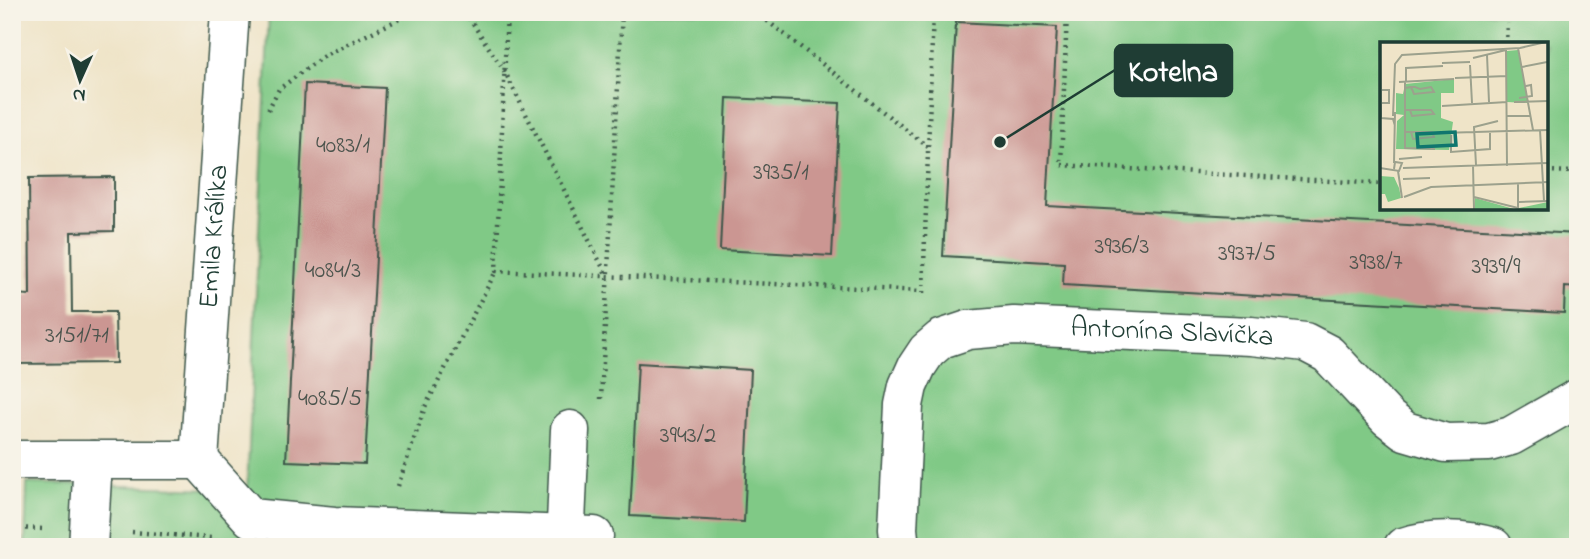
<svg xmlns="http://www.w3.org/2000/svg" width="1590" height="559" viewBox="0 0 1590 559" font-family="'Indie Flower',sans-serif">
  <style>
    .green { fill: #80c986; stroke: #50835d; stroke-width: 2; fill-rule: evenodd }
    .building { fill: #cb9692 }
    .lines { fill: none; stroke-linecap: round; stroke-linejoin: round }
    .minor-casing { stroke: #3e564a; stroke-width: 41 }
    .path { stroke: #3e564a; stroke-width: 4.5; stroke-dasharray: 2 5; stroke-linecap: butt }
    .minor { stroke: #fff; stroke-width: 38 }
    .labels { text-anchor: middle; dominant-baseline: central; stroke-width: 5; stroke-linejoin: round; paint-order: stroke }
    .number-label { font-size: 24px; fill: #4a534c }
    .street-label { font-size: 28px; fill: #1f3d34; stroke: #f7f3e8 }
    .inset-road { fill: none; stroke: #9ca18d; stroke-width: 2 }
    .view { fill: #0f766e; fill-opacity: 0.15; stroke: #0f766e; stroke-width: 3.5 }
    .inset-edge { fill: none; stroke: #1f3d34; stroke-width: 3.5 }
    .leader { fill: none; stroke: #1f3d34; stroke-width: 2.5 }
    .callout-dot { fill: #1f3d34; stroke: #f7f3e8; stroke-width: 2.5 }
    .callout { fill: #1f3d34; stroke: #1f3d34; stroke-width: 2.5 }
    .callout-label { font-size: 30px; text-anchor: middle; font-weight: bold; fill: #fff }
  </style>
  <rect width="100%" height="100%" fill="#f7f3e8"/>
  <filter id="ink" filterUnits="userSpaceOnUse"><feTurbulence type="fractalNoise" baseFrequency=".0143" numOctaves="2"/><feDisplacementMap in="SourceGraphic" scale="14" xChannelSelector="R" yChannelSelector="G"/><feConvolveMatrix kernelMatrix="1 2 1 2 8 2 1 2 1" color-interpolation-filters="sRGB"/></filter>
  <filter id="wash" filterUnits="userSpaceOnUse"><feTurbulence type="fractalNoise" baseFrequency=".00686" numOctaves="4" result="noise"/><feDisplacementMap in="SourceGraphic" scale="28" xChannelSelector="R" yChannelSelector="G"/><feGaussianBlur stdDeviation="1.57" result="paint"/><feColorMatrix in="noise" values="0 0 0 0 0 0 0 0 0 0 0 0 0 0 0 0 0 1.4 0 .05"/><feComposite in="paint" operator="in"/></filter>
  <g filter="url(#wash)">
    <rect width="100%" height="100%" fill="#efe4c8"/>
    <path class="green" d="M 269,12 L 1578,12 L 1578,547 L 25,547 L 27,483 L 247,490 ZM 1382,44 L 1546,44 L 1546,208 L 1382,208 Z"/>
    <g id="blocks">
      <g class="building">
        <path d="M 956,22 L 1057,27 L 1047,206 L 1578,234 L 1578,288 L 1565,287 L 1564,313 L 1063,285 L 1064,263 L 943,256 Z"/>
        <path d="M 305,84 L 385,88 L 365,464 L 286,461 Z"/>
        <path d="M 727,98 L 840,103 L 832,256 L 720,250 Z"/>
        <path d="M 114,177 L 114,231 L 71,232 L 72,312 L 115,312 L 116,363 L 12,364 L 12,294 L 30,295 L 29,178 Z"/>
        <path d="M 638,363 L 751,370 L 744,522 L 630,516 Z"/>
      </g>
    </g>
  </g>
  <g filter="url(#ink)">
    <use href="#blocks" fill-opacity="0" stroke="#3e564a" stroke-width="2"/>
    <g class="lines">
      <defs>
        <g id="minor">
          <path d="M 12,460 L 199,460"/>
          <path id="s1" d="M 199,460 L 230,12"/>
          <path d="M 199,460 L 251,518 L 334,526 L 594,536"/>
          <path d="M 88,547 L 93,460"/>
          <path d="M 565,547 L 570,430"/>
          <path id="s2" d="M 900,547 L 898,529 L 904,405 L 908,386 L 917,366 L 927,351 L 941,339 L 968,330 L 1014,326 L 1251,336 L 1305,342 L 1328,354 L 1388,418 L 1405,431 L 1446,443 L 1489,442 L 1511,436 L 1578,398"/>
          <path d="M 1403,547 C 1431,537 1465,539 1493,547"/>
        </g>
      </defs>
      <use href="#minor" class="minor-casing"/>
      <g class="path">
        <path d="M 465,12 L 505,72 L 607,276"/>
        <path d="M 507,12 L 496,271 L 922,291"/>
        <path d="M 756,12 L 928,147"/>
        <path d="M 1067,12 L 1061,165 L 1382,184"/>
        <path d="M 1506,44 L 1507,23"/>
        <path d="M 268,110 L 279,89 L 325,55 L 414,12"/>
        <path d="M 1546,171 L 1578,172"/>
        <path d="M 923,293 L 933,12"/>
        <path d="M 601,399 L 622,12"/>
        <path d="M 398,486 L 425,407 L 496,271"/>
        <path d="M 12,528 L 46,529"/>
        <path d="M 132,532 L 211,538"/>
      </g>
      <use href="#minor" class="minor"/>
    </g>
  </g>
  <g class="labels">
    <g class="number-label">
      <text x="343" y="146">4083/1</text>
      <text x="781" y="173">3935/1</text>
      <text x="1122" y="247">3936/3</text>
      <text x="1247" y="254">3937/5</text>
      <text x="1376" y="263">3938/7</text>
      <text x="1496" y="267">3939/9</text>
      <text x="333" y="271">4084/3</text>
      <text x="77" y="336">3151/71</text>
      <text x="330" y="399">4085/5</text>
      <text x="688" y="436">3943/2</text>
    </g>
    <g class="street-label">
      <text stroke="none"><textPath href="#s1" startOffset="224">Emila Králíka</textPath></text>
      <text stroke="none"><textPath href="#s2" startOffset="453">Antonína Slavíčka</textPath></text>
    </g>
  </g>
  <g transform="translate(1380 42)">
    <rect width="168" height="168" fill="#efe4c8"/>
    <path d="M 138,8 L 148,61 L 127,60 L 127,9 ZM 74,37 L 74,51 L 61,51 L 61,76 L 73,80 L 69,108 L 16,107 L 17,79 L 24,73 L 16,72 L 16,51 L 23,52 L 25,42 ZM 0,134 L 14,135 L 19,146 L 17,135 L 21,156 L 8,160 L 5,152 L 0,152 ZM 95,156 L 134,167 L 168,160 L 168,168 L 94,168 Z" fill="#80c986"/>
    <path class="inset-road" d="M 138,6 L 153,88M 107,13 L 109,60M 93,16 L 126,8 L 127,124M 62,21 L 90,20M 0,22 L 1,76 L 13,77 L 15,84M 90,23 L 92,61M 142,25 L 167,20M 75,36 L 127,34M 25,39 L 25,106 L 55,107M 26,39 L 26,26 L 63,24M 19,40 L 74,37M 25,46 L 31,45 L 35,45 L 40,47 L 51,45 L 54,50 L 34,52 L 31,45M 139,56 L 152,54 L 151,43 L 146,44M 134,60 L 168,59M 2,61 L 9,61 L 9,48 L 2,48M 62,64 L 127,60M 25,68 L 51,68 L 54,72 L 32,74 L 30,68M 13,74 L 15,22 L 22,13 L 140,6 L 166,0M 127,74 L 151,74M 160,88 L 164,159M 25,90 L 52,90 L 54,95 L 33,97 L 31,90M 61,91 L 168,88M 71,93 L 71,110 L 110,107 L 110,91M 19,117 L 42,115M 14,121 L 15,70M 93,123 L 94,168M 96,123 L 94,85 L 118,79M 0,126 L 19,129 L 22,121 L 15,120 L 14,127M 23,126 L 168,121M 18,129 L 22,156M 23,137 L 50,136M 24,155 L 51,145 L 168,140M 94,155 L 138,166 L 138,141M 139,160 L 168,159"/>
    <path class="view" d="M 75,90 L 76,103 L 38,105 L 37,92 Z"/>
    <rect width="168" height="168" class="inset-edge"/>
  </g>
  <path class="leader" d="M1000 142L1115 70"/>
  <circle class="callout-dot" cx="1000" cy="142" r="7"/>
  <rect class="callout" x="1115" y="45" width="117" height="51" rx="7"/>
  <g class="callout-label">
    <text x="1173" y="81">Kotelna</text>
  </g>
  <rect width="1590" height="559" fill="none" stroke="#f7f3e8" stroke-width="42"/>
  <g transform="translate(80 80) rotate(183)" stroke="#f7f3e8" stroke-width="5" paint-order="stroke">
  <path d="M0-5L12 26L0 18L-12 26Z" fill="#1f3d34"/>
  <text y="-10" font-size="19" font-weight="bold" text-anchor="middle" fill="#1f3d34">N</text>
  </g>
</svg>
